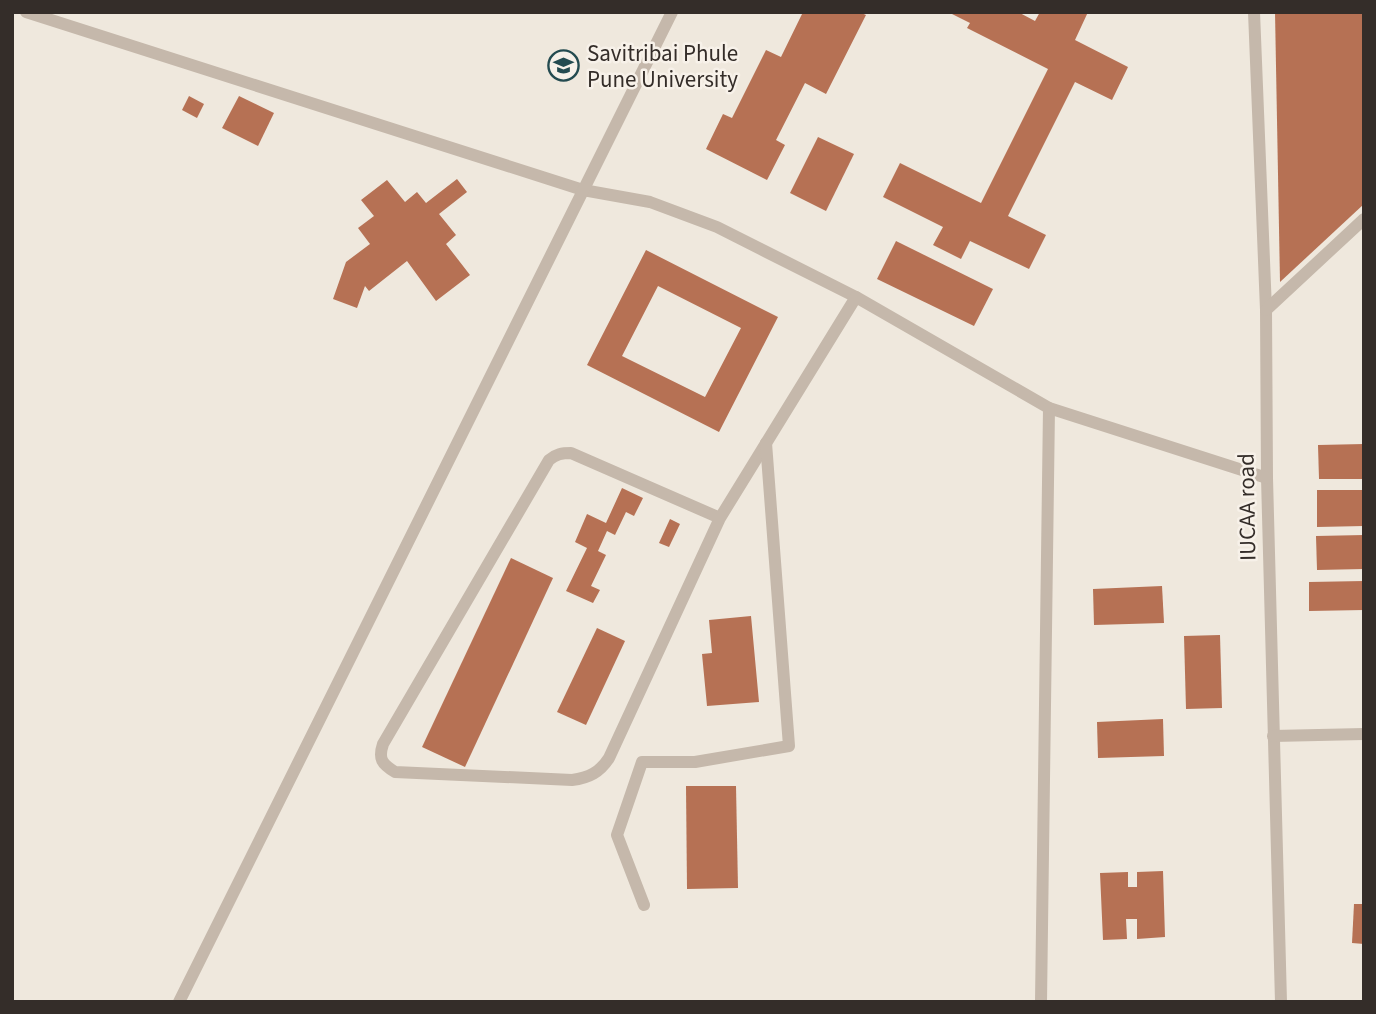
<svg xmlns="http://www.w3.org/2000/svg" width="1376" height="1014" viewBox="0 0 1376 1014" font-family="'Source Sans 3',sans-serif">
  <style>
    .building { fill: #b67154; fill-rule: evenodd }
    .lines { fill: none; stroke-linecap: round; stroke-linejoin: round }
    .service { stroke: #c5b8ab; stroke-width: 12 }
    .labels { text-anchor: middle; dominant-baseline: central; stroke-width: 5; stroke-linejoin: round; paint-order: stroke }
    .poi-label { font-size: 23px; fill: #342d29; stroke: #f7f1e9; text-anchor: start }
    .street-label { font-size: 23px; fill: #342d29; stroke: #f7f1e9 }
  </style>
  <rect width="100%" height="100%" fill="#efe8dd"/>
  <g class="building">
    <path d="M 803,12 L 859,12 L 866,15 L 826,94 L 805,83 L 776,140 L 785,145 L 767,180 L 706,149 L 723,114 L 732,118 L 766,50 L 781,57 Z"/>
    <path d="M 948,12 L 1018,12 L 1035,21 L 1040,12 L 1088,12 L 1075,40 L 1128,67 L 1112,100 L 1075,82 L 1008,216 L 1046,235 L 1029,269 L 970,241 L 961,259 L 933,245 L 943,227 L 883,197 L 900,163 L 981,203 L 1048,69 L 967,28 L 970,23 Z"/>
    <path d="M 1275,12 L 1364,12 L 1364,204 L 1280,282 Z"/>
    <path d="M 189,96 L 204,104 L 197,118 L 182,110 Z"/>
    <path d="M 239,96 L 274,113 L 258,146 L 222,128 Z"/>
    <path d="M 818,137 L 854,154 L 826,211 L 790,193 Z"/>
    <path d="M 457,179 L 467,192 L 439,214 L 456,235 L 446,244 L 470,275 L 436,301 L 407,261 L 369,291 L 365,286 L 357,308 L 333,299 L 346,262 L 370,244 L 358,228 L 374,216 L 361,200 L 387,180 L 405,202 L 417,192 L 426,203 Z"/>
    <path d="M 896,241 L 993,289 L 974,326 L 877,279 Z"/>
    <path d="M 646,250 L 778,317 L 719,432 L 587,365 ZM 658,286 L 741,328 L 705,397 L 622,356 Z"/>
    <path d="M 1364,444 L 1364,479 L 1319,479 L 1318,445 Z"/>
    <path d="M 622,488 L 643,498 L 634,516 L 626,512 L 615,535 L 607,531 L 598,551 L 606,555 L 591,586 L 600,590 L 593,603 L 566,591 L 587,548 L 575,542 L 587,514 L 606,523 Z"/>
    <path d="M 1317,490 L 1364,490 L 1364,526 L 1317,527 Z"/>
    <path d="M 670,519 L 680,524 L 669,547 L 659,543 Z"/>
    <path d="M 1364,535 L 1364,569 L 1317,570 L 1316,536 Z"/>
    <path d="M 511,558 L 553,578 L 465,767 L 422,747 Z"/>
    <path d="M 1364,581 L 1364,610 L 1309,611 L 1309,582 Z"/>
    <path d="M 1162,586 L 1164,623 L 1094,625 L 1093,589 Z"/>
    <path d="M 751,616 L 759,702 L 707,706 L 702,654 L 712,653 L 709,620 Z"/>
    <path d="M 597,628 L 625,641 L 586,725 L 557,712 Z"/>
    <path d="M 1220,635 L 1222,708 L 1186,709 L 1184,636 Z"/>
    <path d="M 1163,719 L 1164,756 L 1098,758 L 1097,722 Z"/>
    <path d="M 686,786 L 736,786 L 738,888 L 687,889 Z"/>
    <path d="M 1163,871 L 1165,937 L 1137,939 L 1137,919 L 1126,919 L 1127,939 L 1103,940 L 1100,873 L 1128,872 L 1128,887 L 1137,887 L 1137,872 Z"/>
    <path d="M 1354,904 L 1364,904 L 1364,944 L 1352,943 Z"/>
  </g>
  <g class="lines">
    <g class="service">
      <path d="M 26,12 L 583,190 L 650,202 L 717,227 L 856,297"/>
      <path d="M 1254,12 L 1266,310 L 1267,478 L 1281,1002"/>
      <path d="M 1266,310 L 1364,219"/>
      <path d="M 720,518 L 609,758 C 600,772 589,778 572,780 L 395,772 C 382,764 378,759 383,744 L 549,460 C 556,454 562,453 571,453 L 720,518 L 856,297 L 1049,408 L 1267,478"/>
      <path d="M 1273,736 L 1364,734"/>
      <path d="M 644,905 L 617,835 L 642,762 L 695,762 L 789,746 L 766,443"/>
      <path d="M 179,1002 L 672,12"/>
      <path d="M 1041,1002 L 1049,408"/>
    </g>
  </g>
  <defs>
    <symbol id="university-ring" viewBox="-11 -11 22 22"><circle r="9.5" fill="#f7f1e9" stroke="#244b50" stroke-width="1.5"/><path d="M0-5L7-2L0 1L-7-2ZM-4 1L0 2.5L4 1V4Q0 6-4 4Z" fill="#244b50"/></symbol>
  </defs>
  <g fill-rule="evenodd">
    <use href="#university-ring" x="546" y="48" width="35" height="35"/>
  </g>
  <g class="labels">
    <g class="poi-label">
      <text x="587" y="53">Savitribai Phule<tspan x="587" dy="26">Pune University</tspan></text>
    </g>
    <g class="street-label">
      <text transform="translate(1247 507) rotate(-91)">IUCAA road</text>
    </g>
  </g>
  <rect width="1376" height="1014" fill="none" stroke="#342d29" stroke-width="28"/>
</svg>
